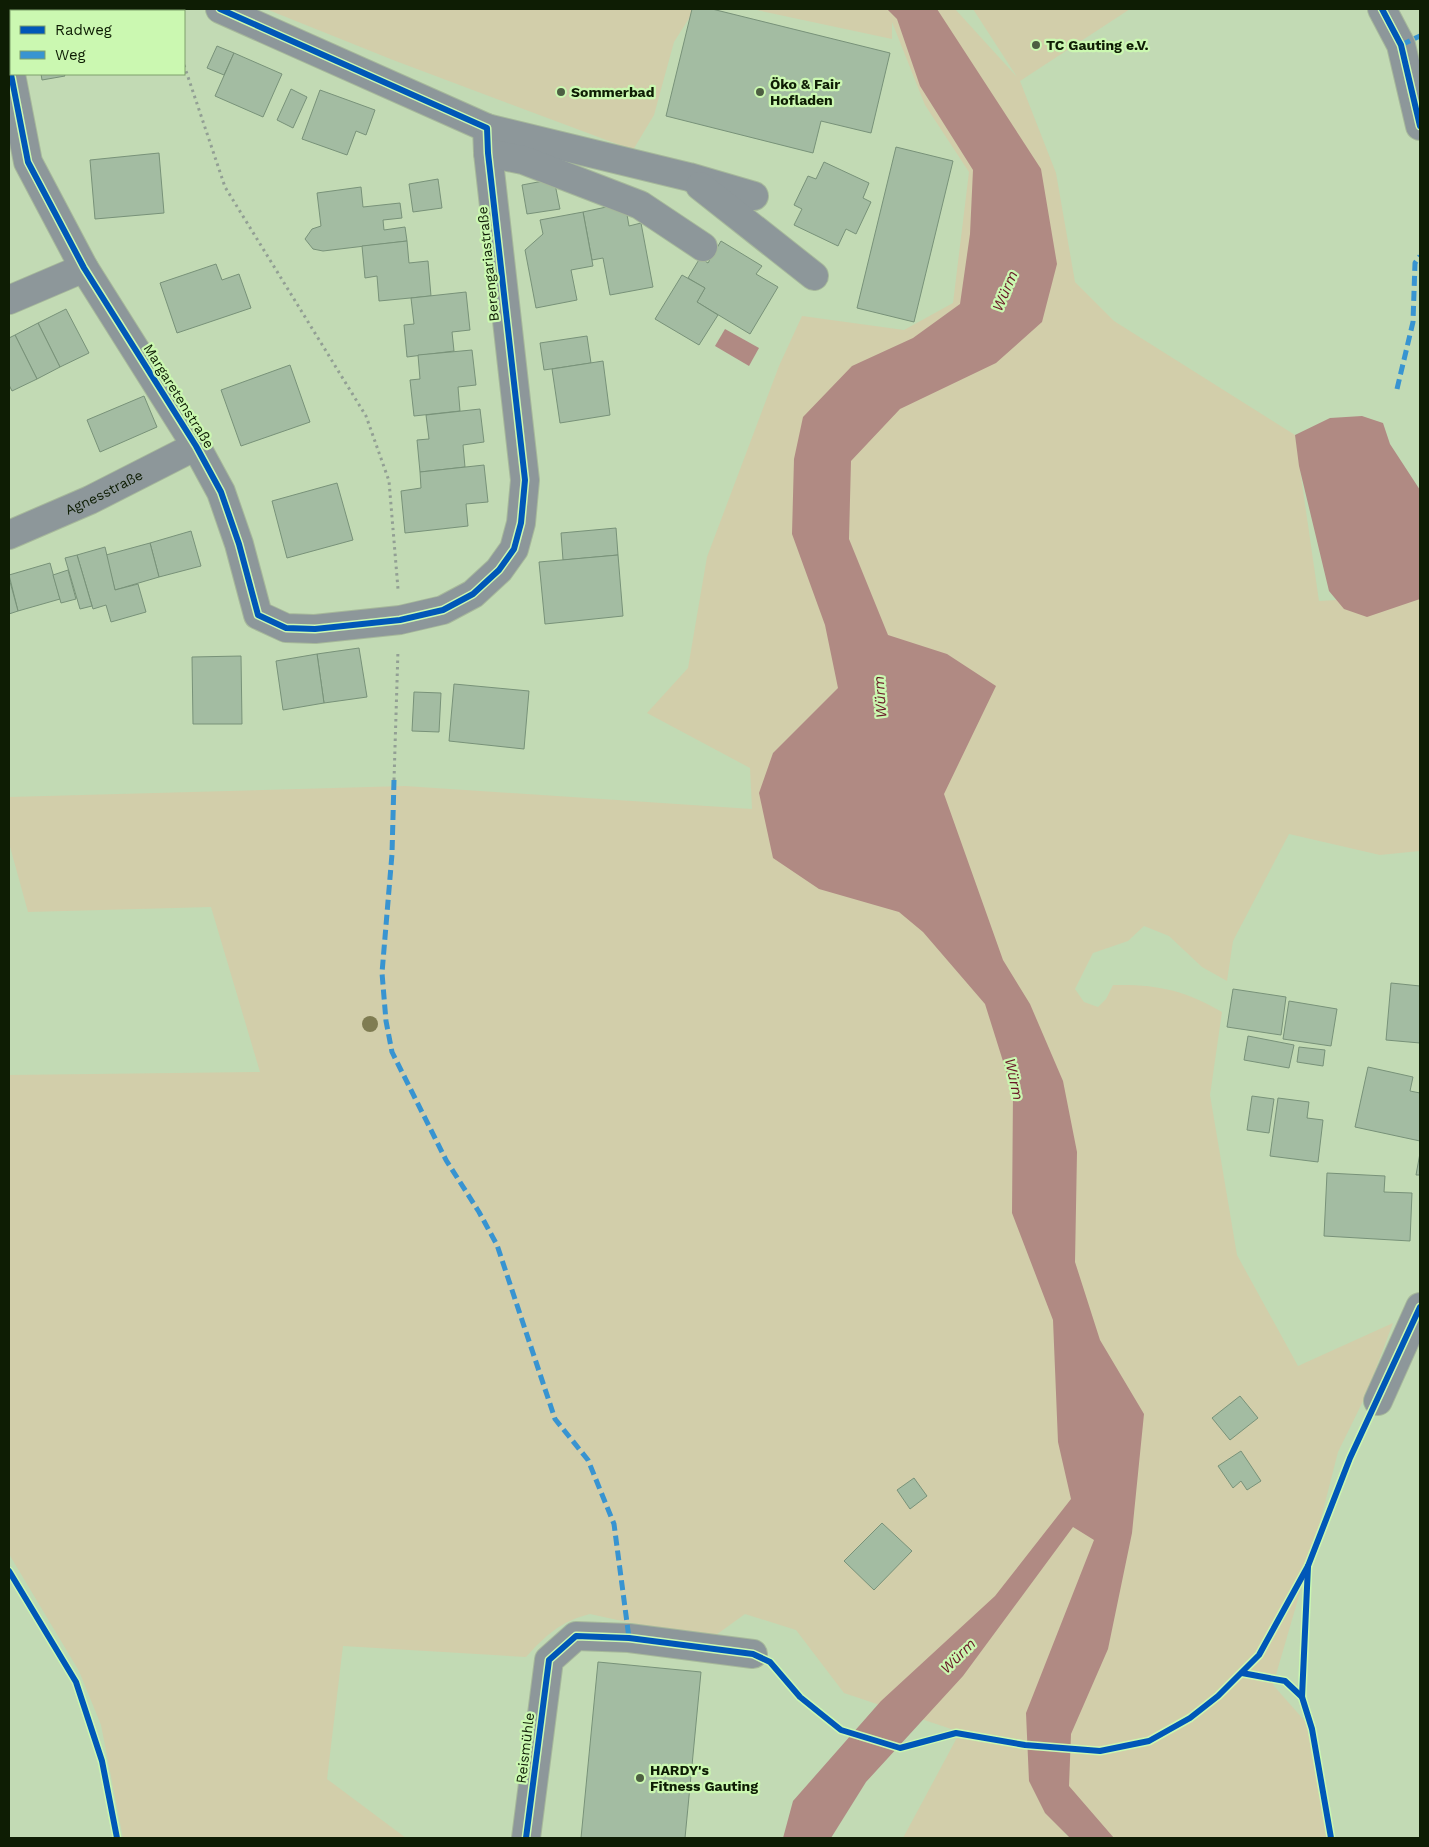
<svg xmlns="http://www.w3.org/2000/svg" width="1429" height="1847" viewBox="0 0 1429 1847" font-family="'Work Sans',sans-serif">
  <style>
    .green { fill: #d2ceaa }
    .water { fill: #b08a83 }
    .building { fill: #a3bca2; stroke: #789279 }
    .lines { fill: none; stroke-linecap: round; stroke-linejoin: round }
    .minor-casing { stroke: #a6b89b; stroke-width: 30 }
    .path { stroke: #929f94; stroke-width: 3; stroke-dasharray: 2.5 4; stroke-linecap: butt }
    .minor { stroke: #8d979a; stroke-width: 28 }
    .quiet { stroke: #3894d1; stroke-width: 5; stroke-dasharray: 10 5; stroke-linecap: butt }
    .cycleway-casing { stroke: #cbf8b1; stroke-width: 9 }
    .cycleway { stroke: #0057b8; stroke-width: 6 }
    .tree { fill: #7f7c52 }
    .poi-dot { fill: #4d5f42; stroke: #cbf8b1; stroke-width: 2 }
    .labels { text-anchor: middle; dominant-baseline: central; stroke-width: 4.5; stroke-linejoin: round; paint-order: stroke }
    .poi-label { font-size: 14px; font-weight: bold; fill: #0e1d04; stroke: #cbf8b1; text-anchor: start }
    .street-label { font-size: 14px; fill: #0e1d04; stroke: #cbf8b1 }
    .water-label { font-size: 15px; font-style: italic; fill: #681727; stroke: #cbf8b1 }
  </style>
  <rect width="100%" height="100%" fill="#c2dab4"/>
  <g class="green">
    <path d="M 266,9 L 695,9 L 674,42 L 654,115 L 633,150 L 393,60 Z"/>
    <path d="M 752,9 L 955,9 L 1017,77 L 973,9 L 1130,9 L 1020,81 L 1056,173 L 1075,282 L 1114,321 L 1295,435 L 1319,601 L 1420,595 L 1420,851 L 1380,855 L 1289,834 L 1233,941 L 1227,981 L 1202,967 L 1169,936 L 1144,926 L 1128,941 L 1093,953 L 1075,989 L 1084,1002 L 1098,1007 L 1106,999 L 1113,985 C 1156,984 1185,990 1222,1012 L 1210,1095 L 1237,1255 L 1298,1366 L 1393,1323 L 1366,1395 L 1338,1452 L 1317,1534 L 1273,1685 L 1312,1729 L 1331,1838 L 1114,1838 L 1104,1829 L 1064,1833 L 1070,1838 L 903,1838 L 960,1732 L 844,1693 L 796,1630 L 745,1614 L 709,1640 L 590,1614 C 561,1621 545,1636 526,1657 L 343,1646 L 327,1779 L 406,1838 L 123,1838 L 101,1725 L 79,1671 L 9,1554 L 9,1075 L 260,1072 L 211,907 L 28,912 L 9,843 L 9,797 L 405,786 L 752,809 L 750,768 L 647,713 L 688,668 L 707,557 L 779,366 L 802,316 L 904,330 L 953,303 L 969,172 L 925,105 L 892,22 L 892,39 Z"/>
  </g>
  <g class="water">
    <path d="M 887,9 L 937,9 L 1041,169 L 1057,264 L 1042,322 L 996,363 L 900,409 L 851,461 L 849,539 L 888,635 L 947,654 L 996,686 L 944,794 L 1003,960 L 1030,1004 L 1063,1081 L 1077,1152 L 1075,1262 L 1100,1340 L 1144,1414 L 1132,1533 L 1108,1649 L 1071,1734 L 1069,1786 L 1114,1838 L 1070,1838 L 1045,1813 L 1029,1781 L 1026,1713 L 1094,1540 L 1073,1527 L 963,1676 L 866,1782 L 831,1838 L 783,1838 L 793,1801 L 881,1701 L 995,1596 L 1071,1499 L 1058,1442 L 1053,1320 L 1012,1213 L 1013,1093 L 985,1004 L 923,932 L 899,912 L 819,889 L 773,858 L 759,793 L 773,753 L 838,688 L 825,625 L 792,534 L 794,459 L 803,417 L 852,366 L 913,338 L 960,304 L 970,234 L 973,170 L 920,86 L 897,19 Z"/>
    <path d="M 725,329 L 759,348 L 749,366 L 715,346 Z"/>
    <path d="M 1362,416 L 1383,423 L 1390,444 L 1420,490 L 1420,599 L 1367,617 L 1344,609 L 1329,591 L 1299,466 L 1295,435 L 1330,418 Z"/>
  </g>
  <g class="building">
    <path d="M 692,9 L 712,9 L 890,53 L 871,133 L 821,121 L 813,153 L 666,116 Z"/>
    <path d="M 217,46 L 234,53 L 224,75 L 207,68 Z"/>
    <path d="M 234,53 L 282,74 L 263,117 L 215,96 Z"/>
    <path d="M 41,74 L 64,74 L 65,76 L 42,80 Z"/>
    <path d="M 291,89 L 307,97 L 293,128 L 277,120 Z"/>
    <path d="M 320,90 L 375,110 L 366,135 L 356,131 L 347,155 L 302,139 Z"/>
    <path d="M 896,147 L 953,161 L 914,322 L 857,308 Z"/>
    <path d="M 159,153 L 164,213 L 95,219 L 90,160 Z"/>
    <path d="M 824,162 L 869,183 L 863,198 L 871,202 L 856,234 L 846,229 L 838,246 L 794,225 L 802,209 L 794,205 L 808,176 L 816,179 Z"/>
    <path d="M 438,179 L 442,208 L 413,212 L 409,184 Z"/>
    <path d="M 554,179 L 560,209 L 527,214 L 522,185 Z"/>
    <path d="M 361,187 L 363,207 L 400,203 L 402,218 L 383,220 L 384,230 L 405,227 L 407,241 L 323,251 L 313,249 L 305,239 L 312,229 L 321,226 L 317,193 Z"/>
    <path d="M 625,203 L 629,226 L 641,223 L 653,287 L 610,295 L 603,258 L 592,260 L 583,212 Z"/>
    <path d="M 583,212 L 593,266 L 571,270 L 577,300 L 536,308 L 525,250 L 543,234 L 540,220 Z"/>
    <path d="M 407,241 L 409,263 L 428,261 L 431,296 L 379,301 L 377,276 L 365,278 L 362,246 Z"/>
    <path d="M 721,241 L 762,266 L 756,274 L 778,287 L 750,334 L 697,302 L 705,288 L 688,278 L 700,258 L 708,263 Z"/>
    <path d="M 216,264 L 222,280 L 239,274 L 251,308 L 177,333 L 160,283 Z"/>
    <path d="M 682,275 L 705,288 L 697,302 L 718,315 L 699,345 L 655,319 Z"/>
    <path d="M 466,292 L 470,330 L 452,332 L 454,351 L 407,357 L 404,325 L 414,324 L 411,298 Z"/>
    <path d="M 66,309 L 89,353 L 60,367 L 38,323 Z"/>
    <path d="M 38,323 L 60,367 L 37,379 L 15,335 Z"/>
    <path d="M 15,335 L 37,379 L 12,391 L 9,385 L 9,338 Z"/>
    <path d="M 587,336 L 591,363 L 544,370 L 540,343 Z"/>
    <path d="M 472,350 L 476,385 L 458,387 L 460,411 L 414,416 L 410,380 L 420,379 L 418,355 Z"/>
    <path d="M 603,361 L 610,415 L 560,423 L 552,369 Z"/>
    <path d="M 290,365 L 310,422 L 241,446 L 221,390 Z"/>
    <path d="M 144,396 L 157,427 L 100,452 L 87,420 Z"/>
    <path d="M 480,409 L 484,442 L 463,445 L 465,467 L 420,472 L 417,440 L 429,439 L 426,415 Z"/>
    <path d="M 484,465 L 488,502 L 466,504 L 468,526 L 405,533 L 401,491 L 421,488 L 420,472 Z"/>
    <path d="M 337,483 L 353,540 L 287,558 L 272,501 Z"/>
    <path d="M 616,528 L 618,555 L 563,560 L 561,533 Z"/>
    <path d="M 191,531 L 201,566 L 159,577 L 150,543 Z"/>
    <path d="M 150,543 L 159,577 L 115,590 L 106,555 Z"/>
    <path d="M 105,547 L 115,590 L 138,584 L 146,612 L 111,622 L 106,605 L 93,609 L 77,555 Z"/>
    <path d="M 77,555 L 92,606 L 80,609 L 65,558 Z"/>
    <path d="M 618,555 L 623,616 L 545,624 L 539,562 Z"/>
    <path d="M 50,563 L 60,599 L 18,611 L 9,575 Z"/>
    <path d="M 68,570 L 76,599 L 61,603 L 53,575 Z"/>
    <path d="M 9,578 L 18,611 L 9,614 Z"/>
    <path d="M 359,648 L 367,697 L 324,703 L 317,654 Z"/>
    <path d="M 317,654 L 324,703 L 283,710 L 276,661 Z"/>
    <path d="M 241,656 L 242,724 L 193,724 L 192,657 Z"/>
    <path d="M 454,684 L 529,691 L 524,749 L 449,741 Z"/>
    <path d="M 414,692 L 441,693 L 439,732 L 412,731 Z"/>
    <path d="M 1391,983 L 1420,986 L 1420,1043 L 1386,1040 Z"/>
    <path d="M 1233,989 L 1286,997 L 1281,1035 L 1227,1027 Z"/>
    <path d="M 1289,1001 L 1337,1009 L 1331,1046 L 1283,1039 Z"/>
    <path d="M 1248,1036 L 1294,1045 L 1289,1068 L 1244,1060 Z"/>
    <path d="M 1299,1047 L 1325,1050 L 1323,1066 L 1297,1062 Z"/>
    <path d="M 1368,1067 L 1413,1077 L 1410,1091 L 1420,1093 L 1420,1141 L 1355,1127 Z"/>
    <path d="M 1252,1096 L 1274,1099 L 1269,1133 L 1247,1130 Z"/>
    <path d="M 1278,1098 L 1309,1102 L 1307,1118 L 1323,1120 L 1318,1162 L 1270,1156 Z"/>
    <path d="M 1420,1153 L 1420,1175 L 1416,1175 Z"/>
    <path d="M 1327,1173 L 1385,1176 L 1384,1192 L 1412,1193 L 1410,1241 L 1324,1236 Z"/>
    <path d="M 1240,1396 L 1258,1418 L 1230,1440 L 1212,1418 Z"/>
    <path d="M 1241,1451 L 1261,1481 L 1247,1490 L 1241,1481 L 1233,1488 L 1218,1466 Z"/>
    <path d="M 914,1478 L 927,1496 L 910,1509 L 897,1490 Z"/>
    <path d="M 882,1523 L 912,1551 L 874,1590 L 844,1561 Z"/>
    <path d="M 598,1662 L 701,1672 L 685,1838 L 581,1838 Z"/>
  </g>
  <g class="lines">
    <defs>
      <g id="minor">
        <path d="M 1382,9 L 1401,45 L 1420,126"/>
        <path d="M 9,64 L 28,162 L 84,268 L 196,446 L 221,492 L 239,544 L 258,615 L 286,628 L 315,629 L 400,620 L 443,610 L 473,594 L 499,570 L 514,549 L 521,523 L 525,480 L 488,153 L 487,128 L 220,9"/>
        <path d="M 487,128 L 689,177 L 754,196"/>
        <path d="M 488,153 L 523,160 L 640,205 L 703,247"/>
        <path d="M 700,186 L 814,276"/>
        <path d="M 9,300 L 84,268"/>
        <path id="s1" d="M 9,535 L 90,500 L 196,446"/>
        <path d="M 1378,1401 L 1420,1307"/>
        <path d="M 526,1838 L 549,1660 L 576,1636 L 629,1638 L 753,1654"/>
      </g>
    </defs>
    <use href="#minor" class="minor-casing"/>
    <g class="path">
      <path d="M 164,9 L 165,11"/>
      <path d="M 184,65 L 225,187 L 366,416 L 389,481 L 398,589"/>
      <path d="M 394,780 L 398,650"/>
    </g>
    <use href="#minor" class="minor"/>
    <g class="quiet">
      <path d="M 1401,45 L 1420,36"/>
      <path d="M 1397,389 L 1413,322 L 1415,263 L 1420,256"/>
      <path d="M 394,780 L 392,854 L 382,973 L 386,1021 L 392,1052 L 446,1160 L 479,1212 L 497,1245 L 555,1419 L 588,1460 L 614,1524 L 629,1638"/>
    </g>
    <defs>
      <g id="cycleway">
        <path d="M 1382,9 L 1401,45 L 1420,126"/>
        <path d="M 9,64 L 28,162 L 84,268 L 196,446 L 221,492 L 239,544 L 258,615 L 286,628 L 315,629 L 400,620 L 443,610 L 473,594 L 499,570 L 514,549 L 521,523 L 525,480 L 488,153 L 487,128 L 220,9"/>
        <path d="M 9,1571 L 76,1682 L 102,1761 L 117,1838"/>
        <path d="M 1242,1673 L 1285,1681 L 1302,1697"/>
        <path d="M 526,1838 L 549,1660 L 576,1636 L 629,1638 L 753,1654 L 770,1662 L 800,1697 L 841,1730 L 900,1748 L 956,1733 L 1025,1745 L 1100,1751 L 1149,1741 L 1190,1718 L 1218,1696 L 1259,1655 L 1308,1566"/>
        <path d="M 1331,1838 L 1312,1729 L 1302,1697 L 1308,1566 L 1350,1458 L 1420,1307"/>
      </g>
    </defs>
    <use href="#cycleway" class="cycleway-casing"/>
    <use href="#cycleway" class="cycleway"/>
  </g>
  <circle class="tree" cx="370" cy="1024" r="8"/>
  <g class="poi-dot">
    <circle cx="1036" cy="45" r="5"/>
    <circle cx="561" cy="92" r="5"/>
    <circle cx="760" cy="92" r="5"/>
    <circle cx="640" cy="1778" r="5"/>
  </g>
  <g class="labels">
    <g class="poi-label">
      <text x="1046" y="45">TC Gauting e.V.</text>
      <text x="770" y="84">Öko &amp; Fair<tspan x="770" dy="16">Hofladen</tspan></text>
      <text x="571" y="92">Sommerbad</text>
      <text x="650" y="1770">HARDY's<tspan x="650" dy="16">Fitness Gauting</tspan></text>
    </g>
    <g class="street-label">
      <text transform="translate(488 264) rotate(-96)">Berengariastraße</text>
      <text transform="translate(179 396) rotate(58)">Margaretenstraße</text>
      <text stroke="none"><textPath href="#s1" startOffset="104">Agnesstraße</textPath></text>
      <text transform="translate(525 1748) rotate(-83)">Reismühle</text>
    </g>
    <g class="water-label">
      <text transform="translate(1005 291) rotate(-67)">Würm</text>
      <text transform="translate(880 697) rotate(-94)">Würm</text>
      <text transform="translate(1014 1079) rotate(78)">Würm</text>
      <text transform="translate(958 1656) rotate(-45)">Würm</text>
    </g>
  </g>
  <rect width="1429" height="1847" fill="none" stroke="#0e1d04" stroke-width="20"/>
  <rect x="10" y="10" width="175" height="65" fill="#cbf8b1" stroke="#7fa06c"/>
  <rect x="20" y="26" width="25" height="8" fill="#0057b8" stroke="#7fa06c"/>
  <text x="55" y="35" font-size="15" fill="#0e1d04">Radweg</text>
  <rect x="20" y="51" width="25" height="8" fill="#3894d1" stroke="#7fa06c"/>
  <text x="55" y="60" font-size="15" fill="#0e1d04">Weg</text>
</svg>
